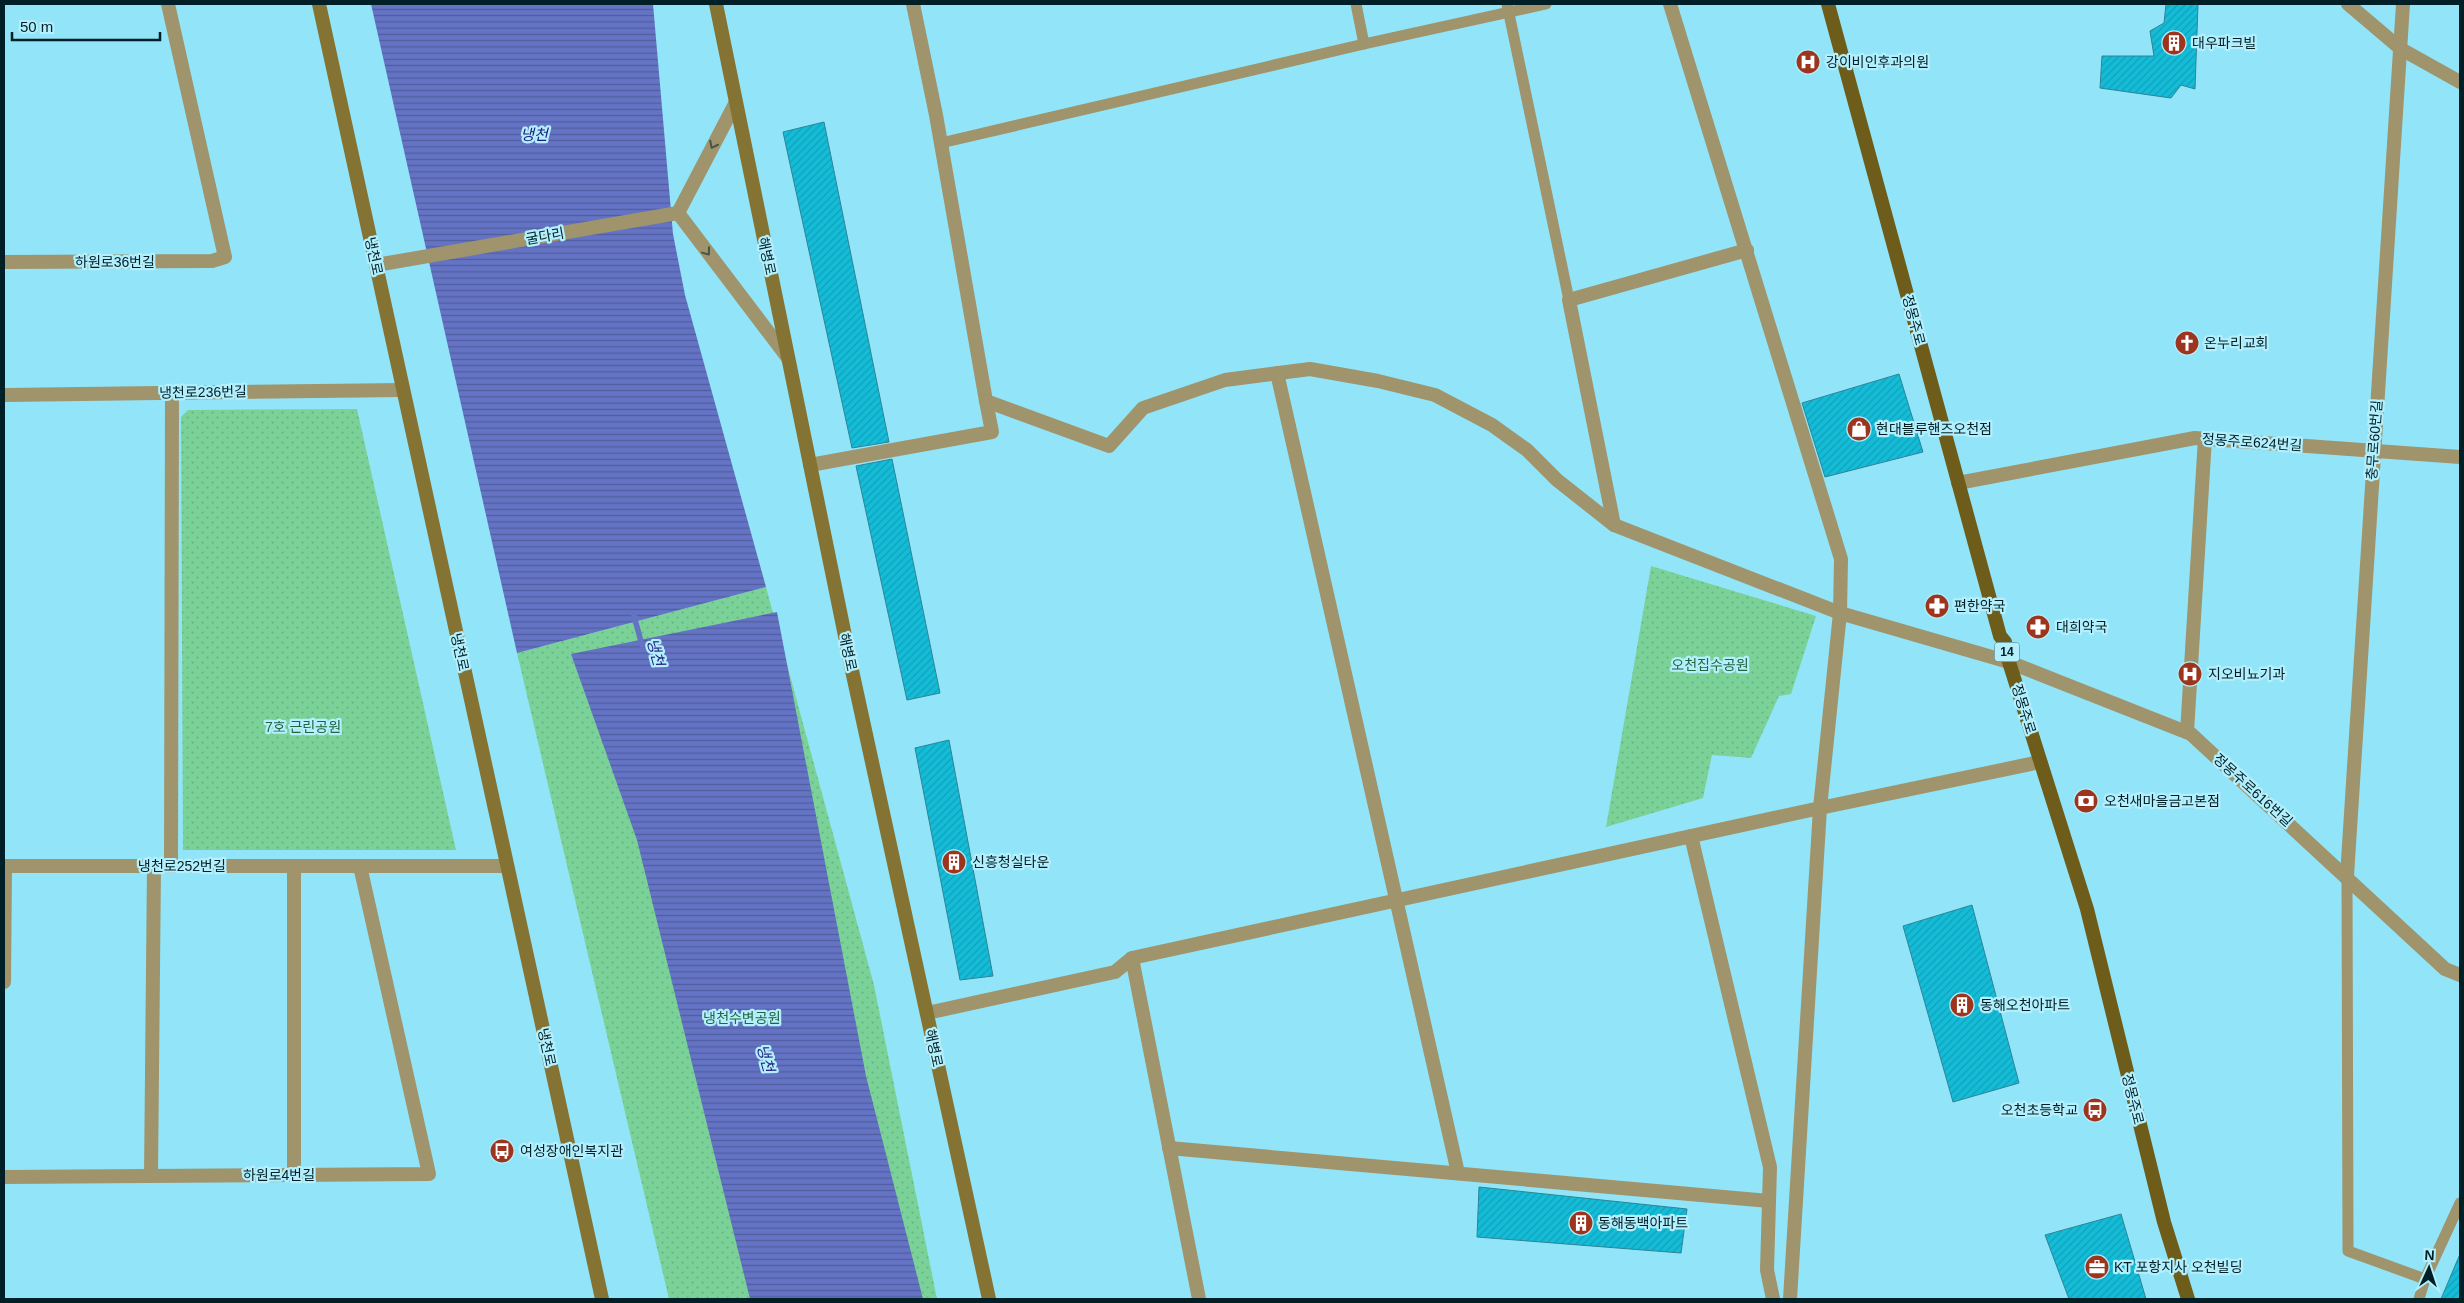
<svg xmlns="http://www.w3.org/2000/svg" width="2464" height="1303" viewBox="0 0 2464 1303" font-family="Helvetica,'Noto Sans KR',sans-serif">
  <style>
    .park { fill: url(#park-dots) }
    .water { fill: url(#water-rules) }
    .lines { fill: none; stroke-linecap: round; stroke-linejoin: round }
    .stream { stroke: #6473c4; stroke-width: 5.5 }
    .building { fill: url(#building-hatch); stroke: #2e8496 }
    .service { stroke: #9f946c; stroke-width: 11 }
    .minor { stroke: #9f946c; stroke-width: 14 }
    .secondary { stroke: #857334; stroke-width: 14 }
    .primary { stroke: #6e5c1a; stroke-width: 14 }
    .oneway { stroke: #485446 }
    .labels { text-anchor: middle; dominant-baseline: central; stroke-width: 4.5; stroke-linejoin: round; paint-order: stroke }
    .shield { fill: #b3effd; stroke: #365d66; stroke-width: 1 }
    .shield-label { font-size: 12px; font-weight: bold; fill: #001f26 }
    .poi-label { font-size: 14px; fill: #001f26; stroke: #b3effd; text-anchor: start }
    .street-label { font-size: 14px; fill: #001f26; stroke: #b3effd }
    .park-label { font-size: 14px; fill: #23653d; stroke: #b3effd }
    .water-label { font-size: 15px; font-style: italic; fill: #1d1879; stroke: #b3effd }
  </style>
  <defs>
    <pattern id="park-dots" width="8" height="8" patternUnits="userSpaceOnUse" patternTransform="scale(1.25)"><rect width="8" height="8" fill="#7bd298"/><path d="M2 2h.1M6 6h.1" fill="none" stroke="#69b483" stroke-width="1.8" stroke-linecap="round"/></pattern>
    <pattern id="water-rules" width="6" height="5" patternUnits="userSpaceOnUse" patternTransform="scale(1.25)"><rect width="6" height="5" fill="#6473c4"/><path d="M0 2.5h6" fill="none" stroke="#505e9f"/></pattern>
    <pattern id="building-hatch" width="6" height="6" patternUnits="userSpaceOnUse" patternTransform="scale(1.25)"><rect width="6" height="6" fill="#14bcd8"/><path d="M-1 1l2-2M0 6l6-6M5 7l2-2" fill="none" stroke="#11a1b9"/></pattern>
  </defs>
  <rect width="100%" height="100%" fill="#92e5f8"/>
  <g class="park">
    <path d="M 357,409 L 456,850 L 183,850 L 181,417 L 188,410 Z"/>
    <path d="M 1651,566 L 1816,616 L 1791,694 L 1779,696 L 1751,758 L 1712,755 L 1703,798 L 1606,827 Z"/>
    <path d="M 766,587 L 874,985 L 937,1299 L 669,1299 L 517,653 Z"/>
  </g>
  <g class="water">
    <path d="M 371,4 L 653,4 L 673,234 L 685,295 L 766,587 L 517,653 Z"/>
    <path d="M 777,612 L 866,1076 L 923,1299 L 750,1299 L 637,840 L 571,654 Z"/>
  </g>
  <g class="lines">
    <path class="stream" d="M 634,616 L 642,645"/>
  </g>
  <g class="building">
    <path d="M 2166,4 L 2198,4 L 2195,89 L 2181,85 L 2171,98 L 2100,88 L 2102,56 L 2154,56 L 2150,31 L 2164,23 Z"/>
    <path d="M 824,122 L 889,442 L 852,448 L 783,132 Z"/>
    <path d="M 1899,374 L 1923,452 L 1825,477 L 1802,403 Z"/>
    <path d="M 892,459 L 940,693 L 907,700 L 856,466 Z"/>
    <path d="M 949,740 L 993,976 L 960,980 L 915,748 Z"/>
    <path d="M 1972,905 L 2019,1083 L 1953,1102 L 1903,926 Z"/>
    <path d="M 1479,1187 L 1687,1209 L 1681,1253 L 1477,1237 Z"/>
    <path d="M 2121,1214 L 2146,1299 L 2069,1299 L 2045,1235 Z"/>
    <path d="M 2460,1254 L 2460,1299 L 2441,1299 Z"/>
  </g>
  <g class="lines">
    <g class="service">
      <path d="M 1356,4 L 1364,44"/>
      <path d="M 1507,4 L 1569,300"/>
      <path d="M 941,143 L 1364,44 L 1546,4"/>
      <path d="M 2347,876 L 2348,1251 L 2425,1279"/>
      <path d="M 2419,1299 L 2425,1279 L 2460,1203"/>
    </g>
    <g class="minor">
      <path d="M 913,4 L 936,115 L 986,401 L 1109,446 L 1143,408 L 1225,380 L 1310,369 L 1378,381 L 1435,395 L 1492,425 L 1527,450 L 1557,480 L 1614,525 L 1840,613 L 1841,559 L 1670,4"/>
      <path d="M 2348,4 L 2401,49 L 2460,82"/>
      <path d="M 678,213 L 788,358"/>
      <path d="M 678,213 L 736,102"/>
      <path d="M 4,262 L 212,261 L 225,257 L 168,4"/>
      <path d="M 376,265 L 678,213"/>
      <path d="M 1277,373 L 1458,1173"/>
      <path d="M 4,395 L 403,390"/>
      <path d="M 810,465 L 992,432 L 986,401"/>
      <path d="M 1958,483 L 2195,438 L 2460,457"/>
      <path d="M 1614,525 L 1569,300 L 1747,250"/>
      <path d="M 2187,732 L 2205,438"/>
      <path d="M 1691,836 L 1770,1167 L 1767,1270 L 1773,1299"/>
      <path d="M 4,866 L 507,866"/>
      <path d="M 171,866 L 172,393"/>
      <path d="M 294,866 L 294,1175"/>
      <path d="M 2347,876 L 2403,4"/>
      <path d="M 4,982 L 5,866"/>
      <path d="M 927,1013 L 1115,972 L 1132,958"/>
      <path d="M 1169,1148 L 1769,1201"/>
      <path d="M 151,1176 L 154,866"/>
      <path d="M 4,1177 L 429,1174 L 360,866"/>
      <path d="M 1199,1299 L 1132,958 L 1820,808 L 1840,613 L 2009,662 L 2191,734 L 2445,969 L 2460,975"/>
      <path d="M 1790,1299 L 1820,808 L 2040,762"/>
    </g>
    <g class="secondary">
      <path d="M 319,4 L 602,1299"/>
      <path d="M 716,4 L 853,675 L 989,1299"/>
    </g>
    <path class="primary" d="M 1828,4 L 2000,636 L 2005,642 L 2009,662 L 2087,909 L 2164,1222 L 2188,1299"/>
  </g>
  <defs><path id="oneway-chevron" d="M-2-3.5L2.5 0L-2 3.5" fill="none" stroke-width="1.6" stroke-linecap="round" stroke-linejoin="round" transform="scale(1.25)"/></defs>
  <g class="oneway">
    <use href="#oneway-chevron" transform="translate(713 145) rotate(117)"/>
    <use href="#oneway-chevron" transform="translate(707 252) rotate(53)"/>
  </g>
  <defs>
    <symbol id="building-disc" viewBox="-11 -11 22 22"><circle r="9.5" fill="#9d341d" stroke="#b3effd"/><path d="M-4-6H4V6H1V3H-1V6H-4ZM-2.5-4.3h1.7v1.8h-1.7ZM.8-4.3h1.7v1.8H.8ZM-2.5-1h1.7V.8h-1.7ZM.8-1h1.7V.8H.8Z" fill="#fff"/></symbol>
    <symbol id="hospital-disc" viewBox="-11 -11 22 22"><circle r="9.5" fill="#9d341d" stroke="#b3effd"/><path d="M-5-5h3v3.5h4V-5h3V5h-3V1.5h-4V5h-3Z" fill="#fff"/></symbol>
    <symbol id="church-disc" viewBox="-11 -11 22 22"><circle r="9.5" fill="#9d341d" stroke="#b3effd"/><path d="M-1.2-6h2.4v3.5h3.3v2.4h-3.3V6h-2.4V-.1h-3.3v-2.4h3.3Z" fill="#fff"/></symbol>
    <symbol id="shop-disc" viewBox="-11 -11 22 22"><circle r="9.5" fill="#9d341d" stroke="#b3effd"/><path d="M-5-2.5h2.3a2.7 3.5 0 0 1 5.4 0H5L5.5 6h-11ZM-1.5-2.5h3a1.5 2.3 0 0 0-3 0Z" fill="#fff"/></symbol>
    <symbol id="pharmacy-disc" viewBox="-11 -11 22 22"><circle r="9.5" fill="#9d341d" stroke="#b3effd"/><path d="M-2-6h4v4h4v4h-4v4h-4v-4h-4v-4h4Z" fill="#fff"/></symbol>
    <symbol id="bank-disc" viewBox="-11 -11 22 22"><circle r="9.5" fill="#9d341d" stroke="#b3effd"/><path d="M-6-4H6V4H-6ZM0-2.3a2.3 2.3 0 1 0 0 4.6a2.3 2.3 0 1 0 0-4.6Z" fill="#fff"/></symbol>
    <symbol id="bus-disc" viewBox="-11 -11 22 22"><circle r="9.5" fill="#9d341d" stroke="#b3effd"/><path d="M-5-6H5V4H4V6H2V4H-2V6H-4V4H-5ZM-3.5-4V0h7V-4ZM-3.5 1.2v1.5H-2V1.2ZM2 1.2v1.5H3.5V1.2Z" fill="#fff"/></symbol>
    <symbol id="office-disc" viewBox="-11 -11 22 22"><circle r="9.5" fill="#9d341d" stroke="#b3effd"/><path d="M-6-3h4V-5.5h4V-3h4V5H-6ZM-1-4.5V-3h2v-1.5ZM-6 0V1H6V0Z" fill="#fff"/></symbol>
  </defs>
  <g fill-rule="evenodd">
    <use href="#building-disc" x="2160" y="29" width="28" height="28"/>
    <use href="#hospital-disc" x="1794" y="48" width="28" height="28"/>
    <use href="#church-disc" x="2173" y="329" width="28" height="28"/>
    <use href="#shop-disc" x="1845" y="415" width="28" height="28"/>
    <use href="#pharmacy-disc" x="1923" y="592" width="28" height="28"/>
    <use href="#pharmacy-disc" x="2024" y="613" width="28" height="28"/>
    <use href="#hospital-disc" x="2176" y="660" width="28" height="28"/>
    <use href="#bank-disc" x="2072" y="787" width="28" height="28"/>
    <use href="#building-disc" x="940" y="848" width="28" height="28"/>
    <use href="#building-disc" x="1948" y="991" width="28" height="28"/>
    <use href="#bus-disc" x="2081" y="1096" width="28" height="28"/>
    <use href="#bus-disc" x="488" y="1137" width="28" height="28"/>
    <use href="#building-disc" x="1567" y="1209" width="28" height="28"/>
    <use href="#office-disc" x="2083" y="1253" width="28" height="28"/>
  </g>
  <g class="labels">
    <rect class="shield" x="1994.5" y="642.5" width="25" height="19" rx="4"/>
    <g class="shield-label">
      <text x="2007" y="652">14</text>
    </g>
    <g class="poi-label">
      <text x="2192" y="43">대우파크빌</text>
      <text x="1826" y="62">강이비인후과의원</text>
      <text x="2204" y="343">온누리교회</text>
      <text x="1876" y="429">현대블루핸즈오천점</text>
      <text x="1954" y="606">편한약국</text>
      <text x="2056" y="627">대희약국</text>
      <text x="2208" y="674">지오비뇨기과</text>
      <text x="2104" y="801">오천새마을금고본점</text>
      <text x="972" y="862">신흥청실타운</text>
      <text x="1980" y="1005">동해오천아파트</text>
      <text x="2078" y="1110" text-anchor="end">오천초등학교</text>
      <text x="520" y="1151">여성장애인복지관</text>
      <text x="1598" y="1223">동해동백아파트</text>
      <text x="2114" y="1267">KT 포항지사 오천빌딩</text>
    </g>
    <g class="street-label">
      <text transform="translate(545 236) rotate(-10)">굴다리</text>
      <text transform="translate(374 256) rotate(78)">냉천로</text>
      <text transform="translate(767 256) rotate(78)">해병로</text>
      <text x="115" y="262">하원로36번길</text>
      <text transform="translate(1914 320) rotate(75)">정몽주로</text>
      <text transform="translate(203 392) rotate(-1)">냉천로236번길</text>
      <text transform="translate(2374 440) rotate(-86)">충무로60번길</text>
      <text transform="translate(2252 442) rotate(4)">정몽주로624번길</text>
      <text transform="translate(460 652) rotate(78)">냉천로</text>
      <text transform="translate(848 652) rotate(78)">해병로</text>
      <text transform="translate(2024 709) rotate(73)">정몽주로</text>
      <text transform="translate(2253 790) rotate(42)">정몽주로616번길</text>
      <text x="182" y="866">냉천로252번길</text>
      <text transform="translate(547 1047) rotate(78)">냉천로</text>
      <text transform="translate(934 1048) rotate(78)">해병로</text>
      <text transform="translate(2133 1099) rotate(76)">정몽주로</text>
      <text x="279" y="1175">하원로4번길</text>
    </g>
    <g class="park-label">
      <text x="1710" y="665">오천집수공원</text>
      <text x="303" y="727">7호 근린공원</text>
      <text x="742" y="1018">냉천수변공원</text>
    </g>
    <g class="water-label">
      <text x="534" y="134">냉천</text>
      <text transform="translate(656 652) rotate(75)">냉천</text>
      <text transform="translate(766 1058) rotate(75)">냉천</text>
    </g>
  </g>
  <rect width="2464" height="1303" fill="none" stroke="#001f26" stroke-width="10"/>
  <g transform="translate(2429 1268) rotate(3)" stroke="#b3effd" stroke-width="4" paint-order="stroke">
  <path d="M0-4L9 19L0 12L-9 19Z" fill="#001f26"/>
  <text y="-8" font-size="14" font-weight="bold" text-anchor="middle" fill="#001f26">N</text>
  </g>
  <path d="M12 32v8h148v-8" fill="none" stroke="#001f26" stroke-width="2.5"/>
  <text x="20" y="32" font-size="15" fill="#001f26" stroke="#b3effd" stroke-width="4" paint-order="stroke">50 m</text>
</svg>
